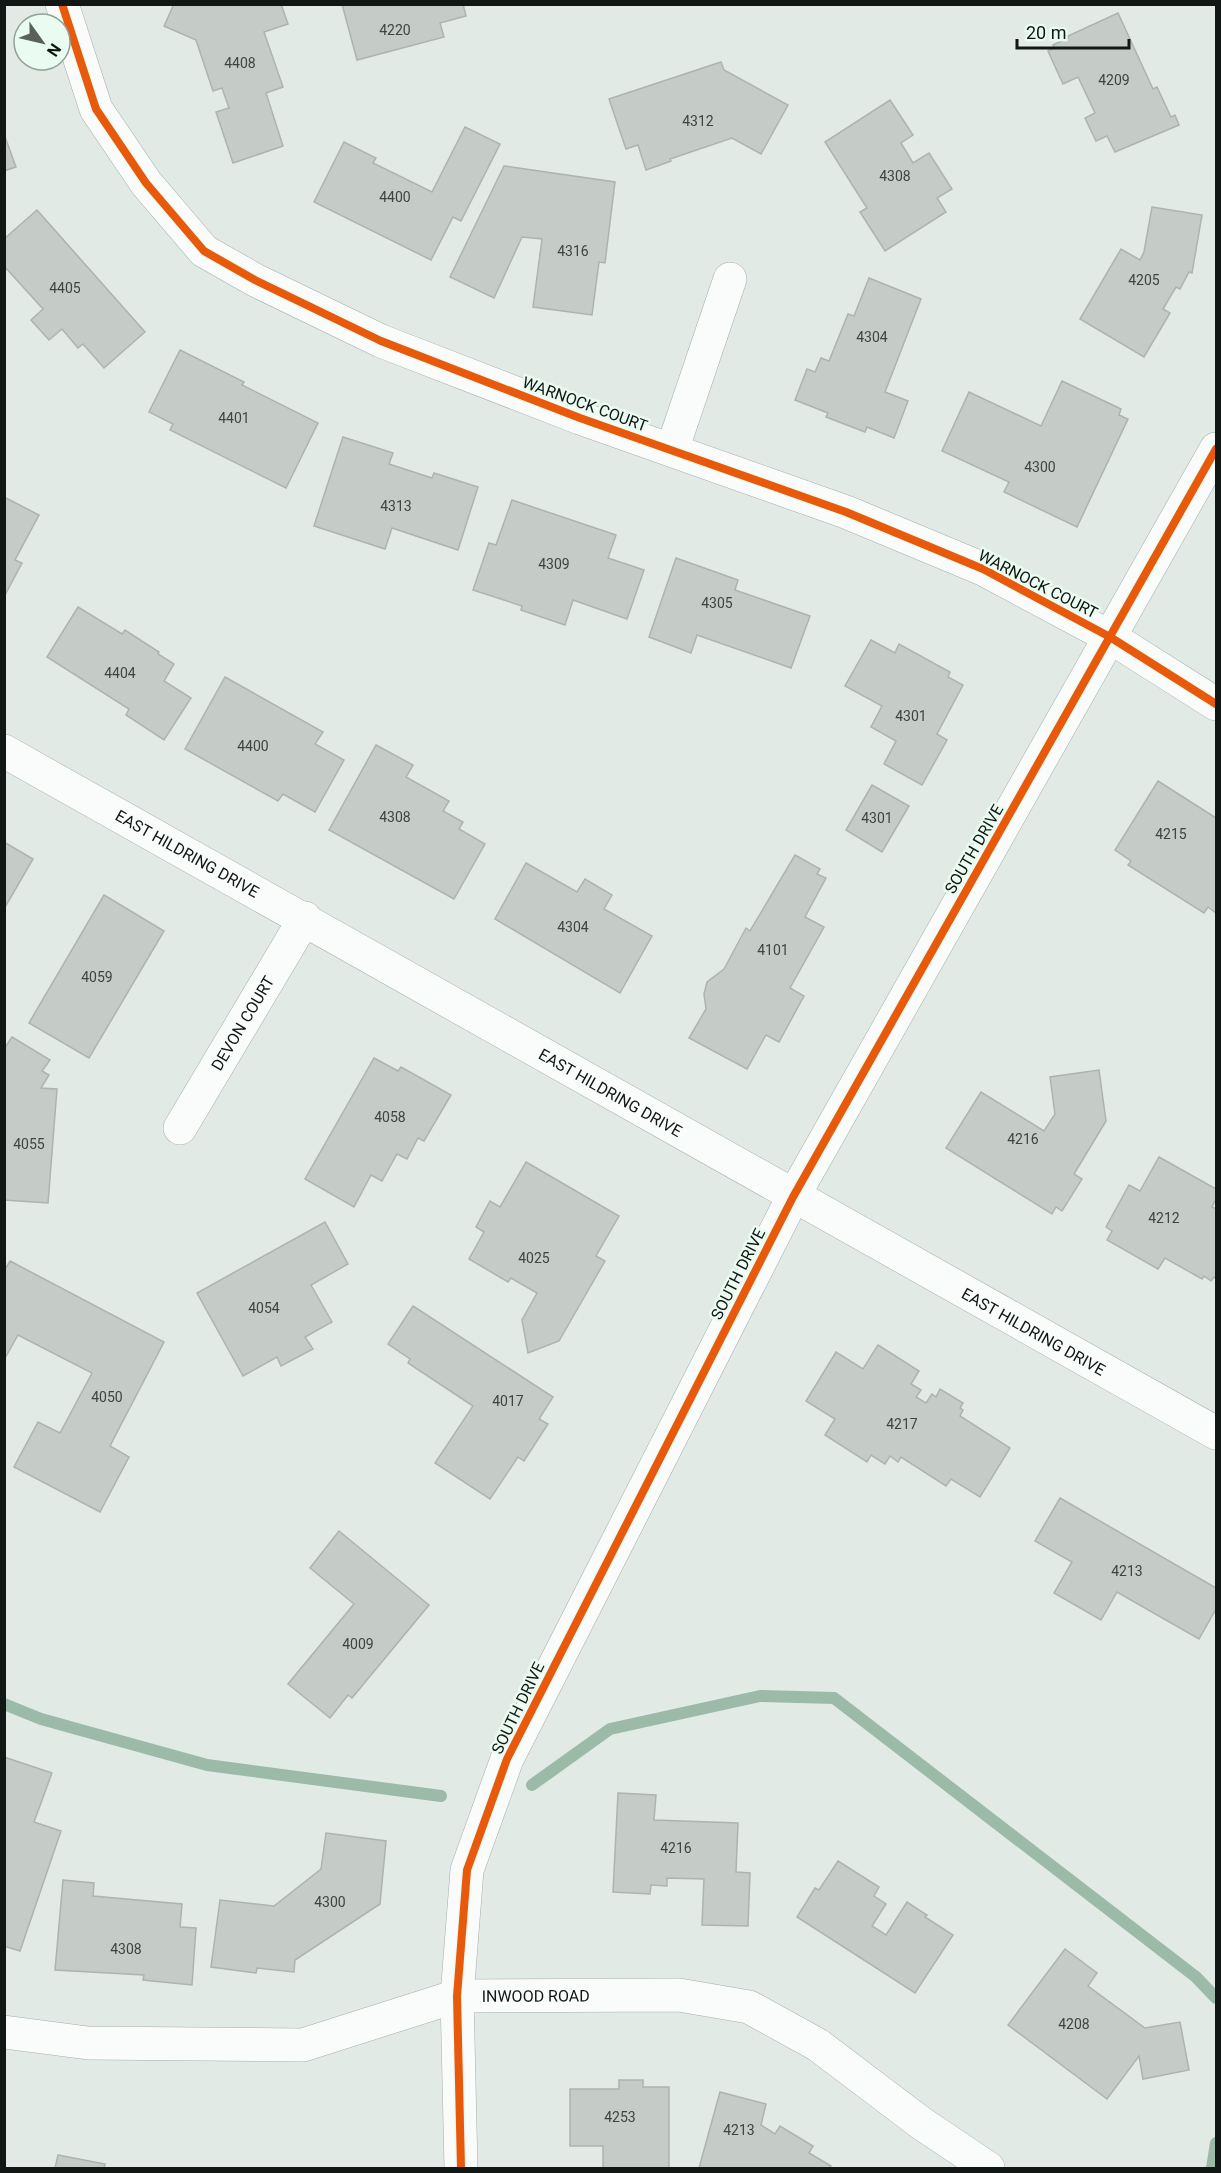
<svg xmlns="http://www.w3.org/2000/svg" width="1221" height="2173" viewBox="0 0 1221 2173" font-family="Roboto,sans-serif">
  <style>
    .lines { fill: none; stroke-linecap: round; stroke-linejoin: round }
    .stream { stroke: #9bbaa8; stroke-width: 12 }
    .building { fill: #c5ccc8; stroke: #adb4b0; stroke-width: 1.5 }
    .street-casing { stroke: #a7aeaa; stroke-width: 34 }
    .secondary-casing { stroke: #a7aeaa; stroke-width: 34 }
    .street { stroke: #fafcfb; stroke-width: 33 }
    .secondary { stroke: #fafcfb; stroke-width: 33 }
    .cycleway-casing { stroke: #eafbf1; stroke-width: 11 }
    .cycleway { stroke: #e8590c; stroke-width: 8 }
    .labels { text-anchor: middle; dominant-baseline: central; stroke-width: 5; stroke-linejoin: round; paint-order: stroke }
    .number-label { font-size: 14px; fill: #3e4441 }
    .street-label { font-size: 16px; fill: #111714; stroke: #eafbf1 }
  </style>
  <rect width="100%" height="100%" fill="#e1eae5"/>
  <g class="lines">
    <g class="stream">
      <path d="M 4,1704 L 41,1719 L 207,1765 L 441,1796"/>
      <path d="M 532,1785 L 610,1729 L 760,1696 L 834,1698 L 1196,1977 L 1216,1998"/>
      <path d="M 1212,2168 L 1216,2143"/>
    </g>
  </g>
  <g class="building">
    <path d="M 174,4 L 281,4 L 288,24 L 264,32 L 283,87 L 266,93 L 283,146 L 233,163 L 216,112 L 229,108 L 222,88 L 213,91 L 196,40 L 164,26 Z"/>
    <path d="M 342,4 L 463,4 L 466,16 L 440,23 L 444,37 L 357,60 Z"/>
    <path d="M 1118,13 L 1153,89 L 1157,87 L 1171,117 L 1175,115 L 1179,125 L 1115,152 L 1107,136 L 1096,141 L 1085,118 L 1095,113 L 1078,77 L 1063,84 L 1048,51 L 1054,48 L 1053,45 L 1068,38 L 1068,36 Z"/>
    <path d="M 721,62 L 724,70 L 788,105 L 761,154 L 732,138 L 670,159 L 671,161 L 646,170 L 638,145 L 626,149 L 609,99 Z"/>
    <path d="M 890,100 L 913,135 L 901,143 L 913,163 L 929,153 L 952,189 L 937,198 L 946,212 L 885,251 L 860,212 L 867,208 L 825,142 Z"/>
    <path d="M 465,127 L 500,144 L 461,221 L 453,217 L 431,260 L 314,202 L 344,142 L 376,158 L 373,163 L 432,192 Z"/>
    <path d="M 4,134 L 16,167 L 4,171 Z"/>
    <path d="M 504,166 L 615,182 L 605,263 L 599,262 L 592,315 L 533,307 L 542,239 L 522,237 L 494,298 L 450,277 Z"/>
    <path d="M 1152,207 L 1202,215 L 1192,273 L 1189,272 L 1180,289 L 1176,287 L 1163,309 L 1170,313 L 1144,357 L 1080,319 L 1121,249 L 1140,260 L 1144,252 Z"/>
    <path d="M 37,210 L 145,332 L 104,368 L 83,344 L 78,348 L 62,329 L 49,340 L 31,320 L 43,309 L 4,266 L 4,239 Z"/>
    <path d="M 869,278 L 921,299 L 885,392 L 908,401 L 894,438 L 867,427 L 865,432 L 826,417 L 828,413 L 795,400 L 807,369 L 815,372 L 821,358 L 829,361 L 848,314 L 854,316 Z"/>
    <path d="M 180,350 L 244,382 L 242,385 L 318,423 L 286,488 L 170,430 L 173,424 L 149,412 Z"/>
    <path d="M 1062,381 L 1121,409 L 1119,415 L 1128,419 L 1077,527 L 1004,492 L 1009,482 L 942,451 L 969,392 L 1041,426 Z"/>
    <path d="M 343,437 L 393,453 L 389,464 L 432,478 L 434,473 L 478,487 L 458,550 L 392,528 L 385,549 L 314,526 Z"/>
    <path d="M 4,497 L 39,515 L 15,560 L 22,563 L 4,597 Z"/>
    <path d="M 512,500 L 616,535 L 608,558 L 644,570 L 627,619 L 573,600 L 565,625 L 521,610 L 522,606 L 473,590 L 489,543 L 496,545 Z"/>
    <path d="M 676,558 L 738,580 L 735,590 L 810,616 L 791,668 L 697,635 L 691,653 L 649,637 Z"/>
    <path d="M 78,607 L 122,634 L 125,630 L 159,652 L 158,654 L 174,664 L 164,681 L 191,698 L 164,740 L 126,715 L 129,709 L 47,657 Z"/>
    <path d="M 871,640 L 895,653 L 899,644 L 950,672 L 948,677 L 963,685 L 937,734 L 947,740 L 922,785 L 884,764 L 896,741 L 871,727 L 882,706 L 845,686 Z"/>
    <path d="M 225,677 L 323,732 L 315,744 L 344,760 L 315,812 L 283,794 L 278,801 L 185,749 Z"/>
    <path d="M 376,745 L 413,765 L 406,777 L 449,801 L 443,811 L 463,822 L 459,829 L 485,844 L 454,899 L 329,830 Z"/>
    <path d="M 1158,781 L 1216,818 L 1216,913 L 1208,907 L 1204,913 L 1128,865 L 1131,861 L 1115,850 Z"/>
    <path d="M 872,785 L 909,806 L 882,852 L 846,830 Z"/>
    <path d="M 4,842 L 33,859 L 4,909 Z"/>
    <path d="M 795,855 L 820,869 L 817,874 L 826,878 L 805,917 L 824,927 L 790,988 L 804,996 L 779,1042 L 766,1035 L 747,1069 L 689,1038 L 706,1009 L 704,994 L 707,982 L 724,969 L 746,928 L 750,931 Z"/>
    <path d="M 526,863 L 577,892 L 585,879 L 612,895 L 604,909 L 652,936 L 620,993 L 495,919 Z"/>
    <path d="M 104,895 L 164,931 L 89,1058 L 29,1023 Z"/>
    <path d="M 12,1037 L 50,1060 L 42,1071 L 49,1075 L 41,1088 L 57,1089 L 48,1203 L 4,1200 L 4,1049 Z"/>
    <path d="M 374,1058 L 398,1071 L 401,1067 L 451,1095 L 424,1141 L 418,1138 L 407,1159 L 397,1154 L 382,1181 L 371,1175 L 354,1207 L 305,1179 Z"/>
    <path d="M 1099,1070 L 1106,1121 L 1074,1174 L 1082,1179 L 1062,1211 L 1056,1207 L 1052,1214 L 946,1148 L 981,1092 L 1044,1131 L 1055,1114 L 1050,1077 Z"/>
    <path d="M 1159,1157 L 1216,1189 L 1216,1199 L 1212,1207 L 1216,1209 L 1216,1279 L 1214,1277 L 1211,1281 L 1204,1276 L 1202,1279 L 1165,1258 L 1158,1269 L 1107,1240 L 1112,1231 L 1106,1227 L 1129,1185 L 1140,1191 Z"/>
    <path d="M 526,1162 L 619,1216 L 596,1256 L 605,1261 L 559,1341 L 528,1353 L 522,1320 L 537,1293 L 511,1278 L 508,1282 L 469,1259 L 484,1232 L 476,1227 L 490,1201 L 500,1207 Z"/>
    <path d="M 325,1222 L 348,1264 L 311,1285 L 332,1322 L 305,1337 L 313,1349 L 281,1366 L 277,1357 L 243,1376 L 197,1293 Z"/>
    <path d="M 10,1261 L 164,1342 L 110,1446 L 129,1457 L 100,1512 L 14,1467 L 38,1422 L 60,1433 L 92,1373 L 18,1335 L 4,1360 L 4,1271 Z"/>
    <path d="M 413,1306 L 553,1397 L 539,1419 L 548,1424 L 524,1461 L 518,1457 L 490,1499 L 435,1463 L 473,1406 L 408,1363 L 410,1359 L 388,1344 Z"/>
    <path d="M 878,1345 L 919,1371 L 911,1384 L 921,1390 L 916,1397 L 926,1403 L 932,1394 L 936,1397 L 940,1389 L 963,1403 L 960,1408 L 963,1410 L 960,1416 L 1010,1448 L 980,1497 L 951,1479 L 946,1486 L 901,1457 L 898,1462 L 890,1456 L 885,1464 L 871,1455 L 867,1462 L 825,1435 L 835,1419 L 806,1401 L 836,1352 L 863,1369 Z"/>
    <path d="M 1060,1498 L 1216,1588 L 1216,1609 L 1199,1639 L 1117,1592 L 1101,1620 L 1054,1593 L 1072,1562 L 1035,1541 Z"/>
    <path d="M 339,1531 L 429,1605 L 352,1698 L 348,1695 L 330,1718 L 288,1684 L 354,1604 L 310,1568 Z"/>
    <path d="M 4,1757 L 52,1773 L 34,1822 L 61,1831 L 20,1951 L 4,1946 Z"/>
    <path d="M 618,1793 L 656,1795 L 654,1820 L 738,1823 L 736,1872 L 750,1873 L 748,1926 L 702,1925 L 704,1879 L 667,1878 L 667,1886 L 651,1885 L 650,1894 L 613,1892 Z"/>
    <path d="M 326,1833 L 386,1841 L 380,1904 L 295,1960 L 294,1972 L 257,1968 L 256,1973 L 211,1967 L 220,1900 L 274,1906 L 321,1869 Z"/>
    <path d="M 838,1861 L 879,1887 L 874,1896 L 886,1904 L 872,1926 L 886,1935 L 907,1902 L 927,1915 L 925,1917 L 953,1935 L 915,1993 L 797,1917 L 815,1888 L 819,1890 Z"/>
    <path d="M 63,1880 L 94,1883 L 93,1896 L 182,1904 L 180,1927 L 196,1928 L 192,1985 L 143,1980 L 144,1975 L 55,1970 Z"/>
    <path d="M 1065,1949 L 1097,1973 L 1088,1986 L 1145,2028 L 1180,2022 L 1189,2070 L 1143,2079 L 1139,2056 L 1107,2099 L 1008,2025 Z"/>
    <path d="M 619,2080 L 643,2080 L 643,2087 L 669,2087 L 669,2168 L 603,2168 L 603,2146 L 570,2146 L 570,2089 L 619,2089 Z"/>
    <path d="M 720,2092 L 766,2104 L 761,2125 L 775,2134 L 780,2126 L 813,2146 L 809,2153 L 831,2166 L 829,2168 L 699,2168 Z"/>
    <path d="M 58,2155 L 105,2164 L 104,2168 L 55,2168 Z"/>
  </g>
  <g class="lines">
    <defs>
      <g id="street">
        <path d="M 62,4 L 96,109 L 146,183 L 204,251 L 255,280 L 381,341 L 580,418 L 846,512 L 983,569 L 1110,637 L 1216,704"/>
        <path d="M 672,450 L 730,279"/>
        <path id="s1" d="M 4,751 C 410,976 811,1209 1216,1433"/>
        <path id="s2" d="M 180,1128 L 305,918"/>
        <path id="s3" d="M 4,2032 L 88,2043 L 303,2045 L 457,1996 L 679,1995 L 749,2007 L 818,2045 L 921,2123 L 988,2168"/>
      </g>
      <path id="secondary" d="M 461,2168 L 457,1996 L 467,1870 L 507,1759 L 793,1197 L 1216,449"/>
    </defs>
    <use href="#street" class="street-casing"/>
    <use href="#secondary" class="secondary-casing"/>
    <use href="#street" class="street"/>
    <use href="#secondary" class="secondary"/>
    <defs>
      <g id="cycleway">
        <path d="M 62,4 L 96,109 L 146,183 L 204,251 L 255,280 L 381,341 L 580,418 L 846,512 L 983,569 L 1110,637 L 1216,704"/>
        <path d="M 461,2168 L 457,1996 L 467,1870 L 507,1759 L 793,1197 L 1216,449"/>
      </g>
    </defs>
    <use href="#cycleway" class="cycleway-casing"/>
    <use href="#cycleway" class="cycleway"/>
  </g>
  <g class="labels">
    <g class="number-label">
      <text x="395" y="30">4220</text>
      <text x="240" y="63">4408</text>
      <text x="1114" y="80">4209</text>
      <text x="698" y="121">4312</text>
      <text x="895" y="176">4308</text>
      <text x="395" y="197">4400</text>
      <text x="573" y="251">4316</text>
      <text x="1144" y="280">4205</text>
      <text x="65" y="288">4405</text>
      <text x="872" y="337">4304</text>
      <text x="234" y="418">4401</text>
      <text x="1040" y="467">4300</text>
      <text x="396" y="506">4313</text>
      <text x="554" y="564">4309</text>
      <text x="717" y="603">4305</text>
      <text x="120" y="673">4404</text>
      <text x="911" y="716">4301</text>
      <text x="253" y="746">4400</text>
      <text x="395" y="817">4308</text>
      <text x="877" y="818">4301</text>
      <text x="1171" y="834">4215</text>
      <text x="573" y="927">4304</text>
      <text x="773" y="950">4101</text>
      <text x="97" y="977">4059</text>
      <text x="390" y="1117">4058</text>
      <text x="1023" y="1139">4216</text>
      <text x="29" y="1144">4055</text>
      <text x="1164" y="1218">4212</text>
      <text x="534" y="1258">4025</text>
      <text x="264" y="1308">4054</text>
      <text x="107" y="1397">4050</text>
      <text x="508" y="1401">4017</text>
      <text x="902" y="1424">4217</text>
      <text x="1127" y="1571">4213</text>
      <text x="358" y="1644">4009</text>
      <text x="676" y="1848">4216</text>
      <text x="330" y="1902">4300</text>
      <text x="126" y="1949">4308</text>
      <text x="1074" y="2024">4208</text>
      <text x="620" y="2117">4253</text>
      <text x="739" y="2130">4213</text>
    </g>
    <g class="street-label">
      <text transform="translate(585 404) rotate(20)">WARNOCK COURT</text>
      <text transform="translate(1038 584) rotate(27)">WARNOCK COURT</text>
      <text transform="translate(974 849) rotate(-60)">SOUTH DRIVE</text>
      <text stroke="none"><textPath href="#s1" startOffset="210">EAST HILDRING DRIVE</textPath></text>
      <text stroke="none"><textPath href="#s2" startOffset="122">DEVON COURT</textPath></text>
      <text stroke="none"><textPath href="#s1" startOffset="696">EAST HILDRING DRIVE</textPath></text>
      <text transform="translate(738 1274) rotate(-63)">SOUTH DRIVE</text>
      <text stroke="none"><textPath href="#s1" startOffset="1182">EAST HILDRING DRIVE</textPath></text>
      <text transform="translate(518 1708) rotate(-64)">SOUTH DRIVE</text>
      <text stroke="none"><textPath href="#s3" startOffset="540">INWOOD ROAD</textPath></text>
    </g>
  </g>
  <rect width="1221" height="2173" fill="none" stroke="#111714" stroke-width="12"/>
  <g transform="translate(42 42) rotate(124)"><circle r="28" fill="#eafbf1" stroke="#93a099" stroke-width="1.5"/>
  <path d="M0-4.5L10 22L0 15L-10 22Z" fill="#5a615d"/>
  <text y="-9" font-size="16" font-weight="bold" text-anchor="middle" fill="#111714">N</text>
  </g>
  <path d="M1017 39v9h112v-9" fill="none" stroke="#111714" stroke-width="3"/>
  <text x="1026" y="39" font-size="18" fill="#111714" stroke="#eafbf1" stroke-width="4.5" paint-order="stroke">20 m</text>
</svg>
